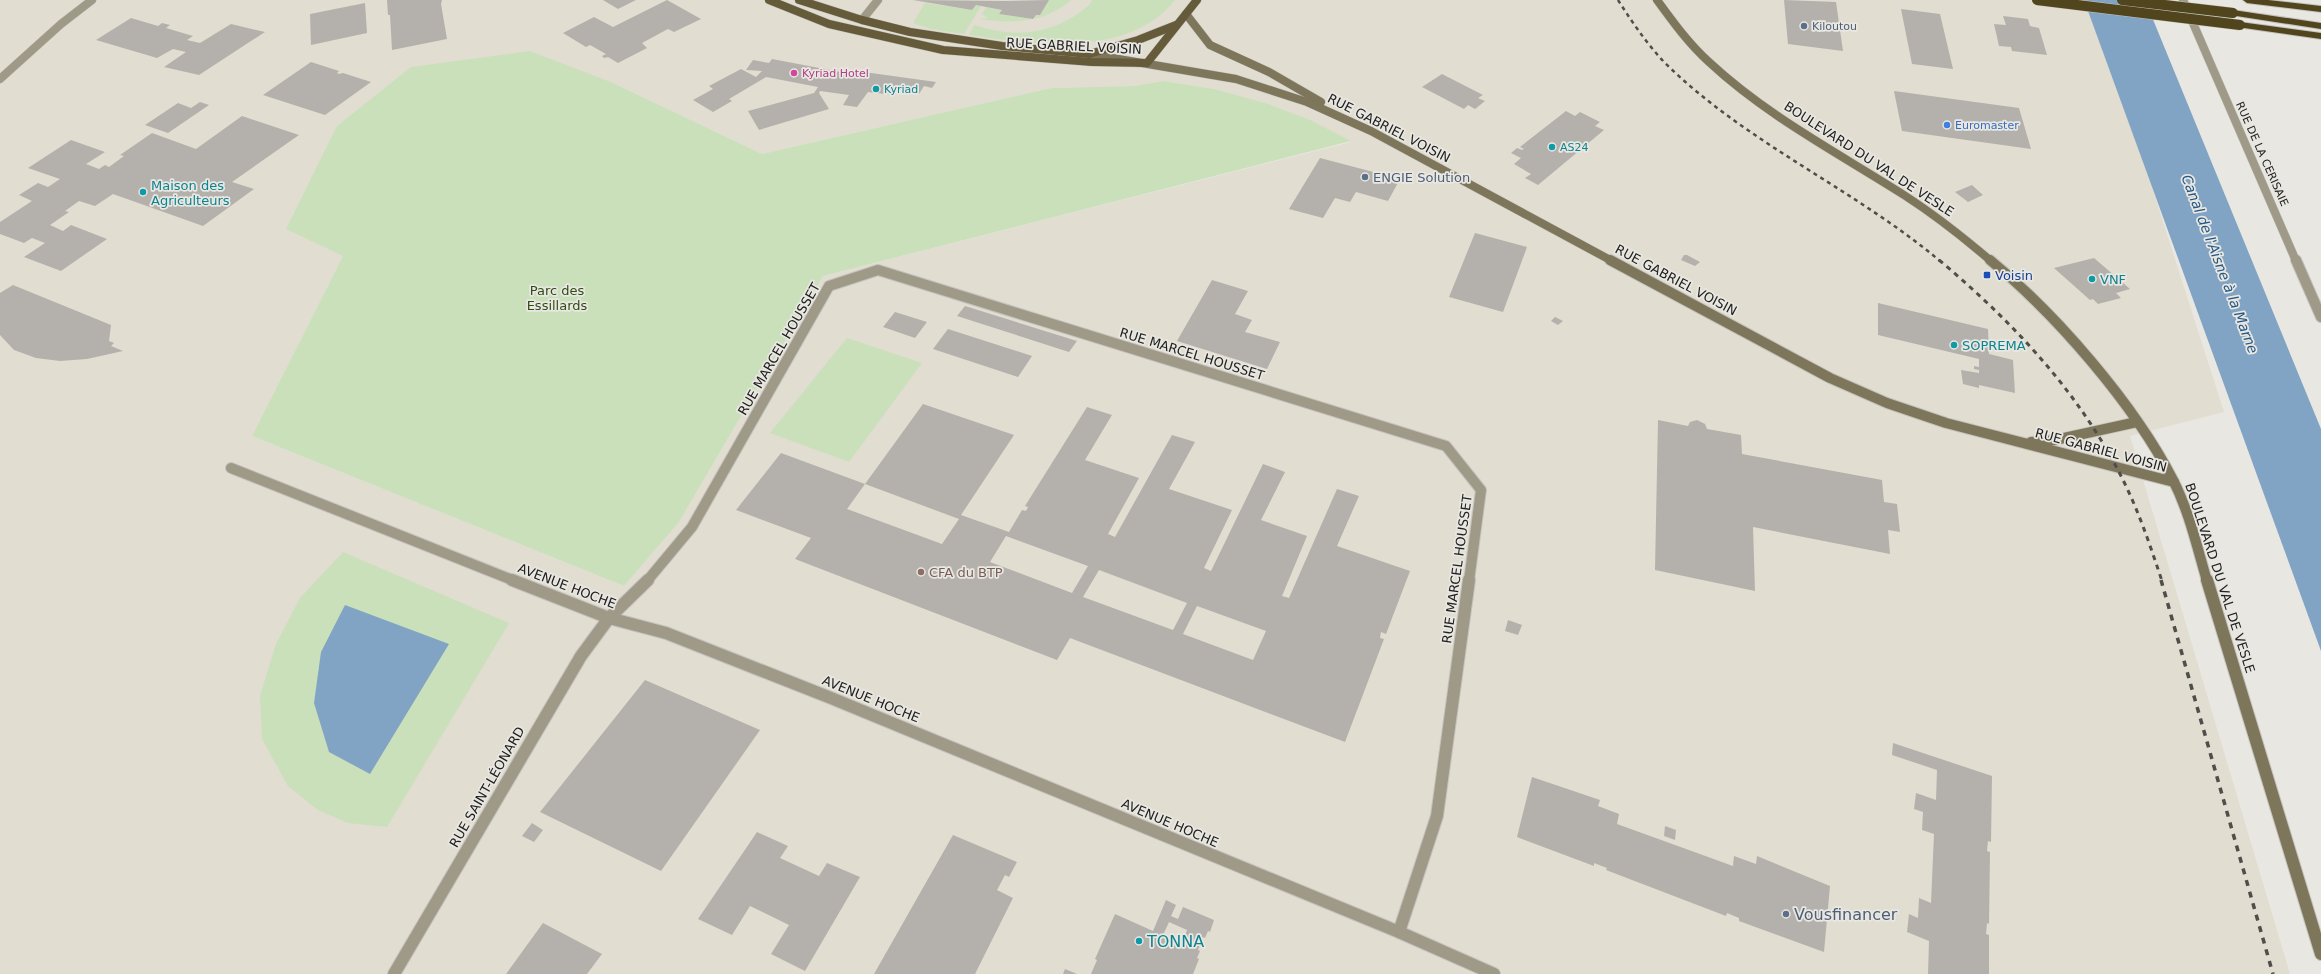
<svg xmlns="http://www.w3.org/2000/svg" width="2321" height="974" viewBox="0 0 2321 974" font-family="'DejaVu Sans',sans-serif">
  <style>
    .built { fill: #e1ddd0; fill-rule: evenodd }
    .green { fill: #cae0bb }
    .water { fill: #82a4c4 }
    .building { fill: #b4b1ac; fill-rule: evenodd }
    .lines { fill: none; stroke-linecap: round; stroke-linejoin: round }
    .street-far2-casing { stroke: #c5c3bf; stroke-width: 9 }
    .street-far1-casing { stroke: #c5c3bf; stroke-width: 12 }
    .street-casing { stroke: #c5c3bf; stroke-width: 14 }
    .secondary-far2-casing { stroke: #c5c3bf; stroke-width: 9 }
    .secondary-far1-casing { stroke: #c5c3bf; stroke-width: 12 }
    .secondary-casing { stroke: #c5c3bf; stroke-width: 14 }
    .primary-casing { stroke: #c5c3bf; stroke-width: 9 }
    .highway-casing { stroke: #c5c3bf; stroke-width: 2 }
    .street-far2 { stroke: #9f9a88; stroke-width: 8 }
    .street-far1 { stroke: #9f9a88; stroke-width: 10 }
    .street { stroke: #9f9a88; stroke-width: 12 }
    .secondary-far2 { stroke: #7d765a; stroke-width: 8 }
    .secondary-far1 { stroke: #7d765a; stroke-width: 10 }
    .secondary { stroke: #7d765a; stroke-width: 12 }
    .primary { stroke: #655b3a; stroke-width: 8 }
    .highway { fill: #50451c; fill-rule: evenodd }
    .rail-far2 { stroke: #4f4e4b; stroke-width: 2.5; stroke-dasharray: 4 4; stroke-linecap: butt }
    .rail-far1 { stroke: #4f4e4b; stroke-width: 3; stroke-dasharray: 5 5; stroke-linecap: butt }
    .rail { stroke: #4f4e4b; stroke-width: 3.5; stroke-dasharray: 6 6; stroke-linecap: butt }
    .highway-bridge-casing { stroke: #c5c3bf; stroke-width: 11; stroke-linecap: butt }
    .highway-bridge { stroke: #50451c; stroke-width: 10 }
    .service-dot { fill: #5c6f8a; stroke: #e9e7e2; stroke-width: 1.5 }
    .hotel-dot { fill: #d1479c; stroke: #e9e7e2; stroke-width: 1.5 }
    .culture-dot { fill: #0f9aa8; stroke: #e9e7e2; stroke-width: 1.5 }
    .shop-dot { fill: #3f7fe0; stroke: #e9e7e2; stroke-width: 1.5 }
    .transit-dot { fill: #1a4fb4; stroke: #e9e7e2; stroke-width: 1.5 }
    .education-dot { fill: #8d6e63; stroke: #e9e7e2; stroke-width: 1.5 }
    .labels { text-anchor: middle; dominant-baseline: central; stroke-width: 3.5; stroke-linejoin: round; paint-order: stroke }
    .far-service-label { font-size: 11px; fill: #4e5e75; stroke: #e9e7e2; text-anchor: start }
    .far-hotel-label { font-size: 11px; fill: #b23c85; stroke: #e9e7e2; text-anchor: start }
    .far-culture-label { font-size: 11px; fill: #0d838f; stroke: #e9e7e2; text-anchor: start }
    .far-shop-label { font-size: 11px; fill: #366cbe; stroke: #e9e7e2; text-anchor: start }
    .far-street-label { font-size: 11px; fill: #21211f; stroke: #e9e7e2 }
    .street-label { font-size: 13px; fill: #21211f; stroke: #e9e7e2 }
    .service-label { font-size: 13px; fill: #4e5e75; stroke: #e9e7e2; text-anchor: start }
    .culture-label { font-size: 13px; fill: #0d838f; stroke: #e9e7e2; text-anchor: start }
    .transit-label { font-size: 13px; fill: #164399; stroke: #e9e7e2; text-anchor: start }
    .park-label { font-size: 13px; fill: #304d14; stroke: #e9e7e2 }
    .education-label { font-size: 13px; fill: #785e54; stroke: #e9e7e2; text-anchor: start }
    .water-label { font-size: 14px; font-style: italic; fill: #255783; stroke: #e9e7e2 }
    .near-service-label { font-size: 16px; fill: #4e5e75; stroke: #e9e7e2; text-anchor: start }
    .near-culture-label { font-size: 16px; fill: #0d838f; stroke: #e9e7e2; text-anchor: start }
  </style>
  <rect width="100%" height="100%" fill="#e9e7e2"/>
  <path class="built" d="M 0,0 L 2092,0 L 2224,412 L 2130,436 L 2290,974 L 0,974 ZM 1163,81 L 1215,89 L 1269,104 L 1287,111 L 1351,142 L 823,276 L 679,522 L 624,586 L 252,436 L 343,256 L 613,83 L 762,154 L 1051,88 L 1134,86 Z"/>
  <g class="green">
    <path d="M 1049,0 L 1071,0 C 1046,23 1010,24 979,19 L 988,18 L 982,14 L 986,7 L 1002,10 L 1000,14 L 1033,19 L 1036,15 L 1040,15 Z"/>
    <path d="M 1092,0 L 1175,0 C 1129,58 1034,45 969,35 L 974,25 C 1017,39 1055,35 1090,4 Z"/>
    <path d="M 925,3 L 972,10 L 976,5 L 981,6 L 964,34 L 931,29 L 913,23 Z"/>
    <path d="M 530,51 L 613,83 L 762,154 L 1051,88 L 1134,86 L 1163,81 L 1215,89 L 1269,104 L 1310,120 L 1351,141 L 823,276 L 679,522 L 624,586 L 252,436 L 343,256 L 286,229 L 337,126 L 411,67 Z"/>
    <path d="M 847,338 L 922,363 L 849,462 L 770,433 Z"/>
    <path d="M 343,552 L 509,623 L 387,827 L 348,823 L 318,810 L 288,786 L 262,739 L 260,696 L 276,644 L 300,598 Z"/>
  </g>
  <g class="water">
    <path d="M 2084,0 L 2145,0 L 2321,429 L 2321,651 Z"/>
    <path d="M 345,605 L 449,644 L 370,774 L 329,752 L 314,703 L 321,652 Z"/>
  </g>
  <g class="building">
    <path d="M 387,0 L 442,0 L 441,4 L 447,39 L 392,50 L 390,15 L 388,15 Z"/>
    <path d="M 603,0 L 636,0 L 618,9 Z"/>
    <path d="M 667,0 L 701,19 L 674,32 L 668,29 L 642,43 L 647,48 L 618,63 L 608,57 L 604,58 L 602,56 L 606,54 L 590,45 L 586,47 L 563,33 L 594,17 L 613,27 Z"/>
    <path d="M 913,0 L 1004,1 L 1049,0 L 1040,15 L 1036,15 L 1033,19 L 999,14 L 1002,10 L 976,5 L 972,10 Z"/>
    <path d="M 1784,0 L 1836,2 L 1843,51 L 1788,44 Z"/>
    <path d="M 365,3 L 367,33 L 311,45 L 310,14 Z"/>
    <path d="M 1901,9 L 1940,14 L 1953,69 L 1912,64 Z"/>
    <path d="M 2003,16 L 2028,19 L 2030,26 L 2039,28 L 2047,55 L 2012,51 L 2011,47 L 1999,46 L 1994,24 L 2006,25 Z"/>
    <path d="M 131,18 L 158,26 L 162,23 L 170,25 L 166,28 L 193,36 L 187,40 L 200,43 L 231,24 L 265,32 L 199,75 L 164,67 L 186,52 L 173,49 L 157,58 L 96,40 Z"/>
    <path d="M 772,59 L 856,75 L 864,72 L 936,82 L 932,88 L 924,86 L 919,94 L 898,90 L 894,95 L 868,92 L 857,107 L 843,105 L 849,95 L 820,91 L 819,93 L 829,109 L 759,130 L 748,111 L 814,93 L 818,87 L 766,77 L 729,99 L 732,101 L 713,112 L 693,100 L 713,89 L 709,86 L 741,69 L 756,77 L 762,71 L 746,70 L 753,60 L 769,63 Z"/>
    <path d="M 311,62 L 339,71 L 337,73 L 339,74 L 343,73 L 371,82 L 325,115 L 263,95 Z"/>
    <path d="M 1442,74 L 1483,95 L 1478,98 L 1485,101 L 1475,109 L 1468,105 L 1464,109 L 1422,87 Z"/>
    <path d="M 1894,91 L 2019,108 L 2031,149 L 1902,131 Z"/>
    <path d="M 200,102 L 209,105 L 168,133 L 145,125 L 178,103 L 191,108 Z"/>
    <path d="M 1566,111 L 1575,116 L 1580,112 L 1600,122 L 1595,126 L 1604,130 L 1538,185 L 1525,178 L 1531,174 L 1514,164 L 1521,158 L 1511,153 L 1517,148 L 1522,150 L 1524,149 L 1520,147 Z"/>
    <path d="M 242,116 L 299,135 L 232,182 L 254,189 L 203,226 L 113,194 L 95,206 L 79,201 L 65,211 L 69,212 L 50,225 L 63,231 L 71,225 L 107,239 L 61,271 L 24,257 L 45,243 L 32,238 L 24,243 L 0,234 L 0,222 L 32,201 L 19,195 L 38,183 L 48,187 L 60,179 L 28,168 L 71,140 L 105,152 L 86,164 L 99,169 L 105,165 L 109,167 L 124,156 L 120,155 L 152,133 L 196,149 Z"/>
    <path d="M 1320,158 L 1400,179 L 1388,201 L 1356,192 L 1350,202 L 1335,198 L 1323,218 L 1289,209 Z"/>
    <path d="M 1972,185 L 1983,195 L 1968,202 L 1955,192 Z"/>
    <path d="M 1475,233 L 1527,247 L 1503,312 L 1449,297 Z"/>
    <path d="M 1684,255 L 1687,255 L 1700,262 L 1695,266 L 1681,260 Z"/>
    <path d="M 2094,258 L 2130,289 L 2116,293 L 2121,298 L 2098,304 L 2093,299 L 2090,300 L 2054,268 Z"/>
    <path d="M 1212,280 L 1248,291 L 1235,314 L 1252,320 L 1245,332 L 1280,342 L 1267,369 L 1177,341 Z"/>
    <path d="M 13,285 L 111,325 L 109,341 L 114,343 L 111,346 L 123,351 L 87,359 L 60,361 L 36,358 L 14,350 L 0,335 L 0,293 Z"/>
    <path d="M 1878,303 L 1988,329 L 1989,354 L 2013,360 L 2015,393 L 1979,385 L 1979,388 L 1963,384 L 1961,370 L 1979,373 L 1979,370 L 1974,369 L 1974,366 L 1979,367 L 1979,359 L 1878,335 Z"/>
    <path d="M 965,306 L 1077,341 L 1069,352 L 957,316 Z"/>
    <path d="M 895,312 L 927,322 L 915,338 L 883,327 Z"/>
    <path d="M 1555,317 L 1563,321 L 1558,325 L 1551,321 Z"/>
    <path d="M 948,329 L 1032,356 L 1018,377 L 933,349 Z"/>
    <path d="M 923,404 L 1014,435 L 961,515 L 1009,532 L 1022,510 L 1026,511 L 1028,507 L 1025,506 L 1087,407 L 1112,415 L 1085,460 L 1139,478 L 1108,534 L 1115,537 L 1172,435 L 1195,442 L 1169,489 L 1232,510 L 1204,568 L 1211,571 L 1263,464 L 1285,472 L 1261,520 L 1307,536 L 1282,596 L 1289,598 L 1337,489 L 1359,496 L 1337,546 L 1410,571 L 1386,634 L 1381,632 L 1380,638 L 1384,639 L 1345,742 L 1070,638 L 1057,660 L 795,559 L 811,538 L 736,510 L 781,453 L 865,484 L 847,509 L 942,544 L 959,519 L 865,484 ZM 1006,536 L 1088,566 L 1072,593 L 990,562 ZM 1099,570 L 1187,603 L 1173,630 L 1083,597 ZM 1197,606 L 1266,631 L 1253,660 L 1183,634 Z"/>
    <path d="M 1658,420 L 1688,426 L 1690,422 L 1697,420 L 1705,424 L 1707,429 L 1741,435 L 1742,454 L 1882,480 L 1884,502 L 1897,504 L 1900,532 L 1888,530 L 1890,554 L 1753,527 L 1755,591 L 1655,570 Z"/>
    <path d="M 1508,620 L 1522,625 L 1518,635 L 1505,631 Z"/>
    <path d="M 645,680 L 760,730 L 661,871 L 540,812 Z"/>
    <path d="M 1893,743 L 1992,776 L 1991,842 L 1988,841 L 1987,851 L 1990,852 L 1989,924 L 1987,923 L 1986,934 L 1989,935 L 1989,974 L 1928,974 L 1929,941 L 1907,932 L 1909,914 L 1918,918 L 1919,898 L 1931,903 L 1934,834 L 1922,830 L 1923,812 L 1914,809 L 1916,793 L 1936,800 L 1937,770 L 1892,755 Z"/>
    <path d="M 1532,777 L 1600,800 L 1598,806 L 1619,814 L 1617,824 L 1733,866 L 1734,856 L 1756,864 L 1757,856 L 1830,886 L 1824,952 L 1739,921 L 1739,918 L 1727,913 L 1726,916 L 1606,870 L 1607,868 L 1594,863 L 1594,866 L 1517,837 Z"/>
    <path d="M 532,823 L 543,830 L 534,842 L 522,836 Z"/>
    <path d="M 1665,826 L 1676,830 L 1675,840 L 1664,836 Z"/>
    <path d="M 757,832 L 788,846 L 780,858 L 819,876 L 827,863 L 860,877 L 805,971 L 771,954 L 789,925 L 750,906 L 732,935 L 698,919 Z"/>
    <path d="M 953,835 L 1017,862 L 1009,877 L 1005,875 L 997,890 L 1013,898 L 975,974 L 874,974 Z"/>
    <path d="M 1166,900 L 1176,905 L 1171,916 L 1178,919 L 1183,907 L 1214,920 L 1210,932 L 1208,931 L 1205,938 L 1203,937 L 1198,950 L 1200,951 L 1197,958 L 1199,959 L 1193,974 L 1091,974 L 1097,960 L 1095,959 L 1115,914 L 1153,931 ZM 1169,922 L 1187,930 L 1182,944 L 1163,935 Z"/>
    <path d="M 543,923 L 602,954 L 587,974 L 506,974 Z"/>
    <path d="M 1065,969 L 1077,974 L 1063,974 Z"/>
  </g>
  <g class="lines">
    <defs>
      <g id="street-far2">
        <path d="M 2183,0 L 2296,261"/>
        <path d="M 862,20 L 878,0"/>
        <path d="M 0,79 L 61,24 L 92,0"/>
      </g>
      <g id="street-far1">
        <path d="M 2296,260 L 2321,317"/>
        <path d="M 231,468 L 515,581"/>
        <path d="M 647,581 L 692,527 L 829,286 L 878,270 L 1446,446 L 1481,490 L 1469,581"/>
      </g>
      <g id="street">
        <path d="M 512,580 L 609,618 L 666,633 L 831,698 L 1399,932 L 1494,974"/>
        <path d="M 1399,932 L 1437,816 L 1469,580"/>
        <path d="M 394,974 L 581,656 L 609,618 L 648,580"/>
      </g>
      <g id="secondary-far2">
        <path d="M 1657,0 C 1673,22 1689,44 1709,62 C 1767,116 1838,153 1904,195 C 1935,215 1963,237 1991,261"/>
        <path d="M 1186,14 L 1210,45 L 1269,72 L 1321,102"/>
        <path d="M 1089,54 L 1236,79 L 1307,102 L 1371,131 L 1612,261"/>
      </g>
      <g id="secondary-far1">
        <path d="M 1610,260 L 1830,378 L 1887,403 L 1946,423 L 2174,482"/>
        <path d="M 1990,260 C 2056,314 2134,404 2173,480 C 2189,511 2197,547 2207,581"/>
        <path d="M 2031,442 L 2055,440 L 2137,422"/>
      </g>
      <path id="secondary" d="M 2207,580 L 2321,954"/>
      <g id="primary">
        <path d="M 769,0 L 829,24 L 943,50 L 1092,62 L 1147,63 L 1197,0"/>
        <path d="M 799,0 L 862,20 L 910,32 L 1002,46 L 1089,54 L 1138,40 L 1176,25"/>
      </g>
      <g id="highway">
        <path d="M 2243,0 L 2268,0 L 2321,6 L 2321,12 L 2247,3 Z"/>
        <path d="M 2233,10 L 2321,23 L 2321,29 L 2230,15 L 2230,11 Z"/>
        <path d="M 2240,22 L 2321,33 L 2321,39 L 2237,27 L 2236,25 Z"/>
      </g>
    </defs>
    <use href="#street-far2" class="street-far2-casing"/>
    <use href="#street-far1" class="street-far1-casing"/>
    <use href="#street" class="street-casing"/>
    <use href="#secondary-far2" class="secondary-far2-casing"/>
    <use href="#secondary-far1" class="secondary-far1-casing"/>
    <use href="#secondary" class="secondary-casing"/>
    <use href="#primary" class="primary-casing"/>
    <use href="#highway" class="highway-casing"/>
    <use href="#street-far2" class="street-far2"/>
    <use href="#street-far1" class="street-far1"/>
    <use href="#street" class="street"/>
    <use href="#secondary-far2" class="secondary-far2"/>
    <use href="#secondary-far1" class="secondary-far1"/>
    <use href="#secondary" class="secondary"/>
    <use href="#primary" class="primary"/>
    <use href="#highway" class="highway"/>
    <path class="rail-far2" d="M 1618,0 C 1632,22 1647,44 1665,63 C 1746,143 1853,188 1940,261"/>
    <path class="rail-far1" d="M 1939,260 C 2014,323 2082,395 2125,484 C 2140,515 2151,548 2162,581"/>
    <path class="rail" d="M 2161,580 L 2273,974"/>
    <defs>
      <g id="highway-bridge">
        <path d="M 2037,0 L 2240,25"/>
        <path d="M 2122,0 L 2233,13"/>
      </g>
    </defs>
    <use href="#highway-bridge" class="highway-bridge-casing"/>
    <use href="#highway-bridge" class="highway-bridge"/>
  </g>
  <g class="service-dot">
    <circle cx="1804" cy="26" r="4"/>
    <circle cx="1365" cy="177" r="4"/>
    <circle cx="1786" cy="914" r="4"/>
  </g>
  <circle class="hotel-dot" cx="794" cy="73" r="4"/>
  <g class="culture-dot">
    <circle cx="876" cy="89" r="4"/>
    <circle cx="1552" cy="147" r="4"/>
    <circle cx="143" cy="192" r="4"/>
    <circle cx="2092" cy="279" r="4"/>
    <circle cx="1954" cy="345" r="4"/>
    <circle cx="1139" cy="941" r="4"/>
  </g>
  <circle class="shop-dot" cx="1947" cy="125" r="4"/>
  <rect class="transit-dot" x="1983" y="271" width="8" height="8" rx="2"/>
  <circle class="education-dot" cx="921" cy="572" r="4"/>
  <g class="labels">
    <g class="far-service-label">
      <text x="1812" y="26">Kiloutou</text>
    </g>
    <g class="far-hotel-label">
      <text x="802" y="73">Kyriad Hotel</text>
    </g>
    <g class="far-culture-label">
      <text x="884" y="89">Kyriad</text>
      <text x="1560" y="147">AS24</text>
    </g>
    <g class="far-shop-label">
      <text x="1955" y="125">Euromaster</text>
    </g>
    <g class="far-street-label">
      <text transform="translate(2262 154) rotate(66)">RUE DE LA CERISAIE</text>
    </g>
    <g class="street-label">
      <text transform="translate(1074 46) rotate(3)">RUE GABRIEL VOISIN</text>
      <text transform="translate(1389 128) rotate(27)">RUE GABRIEL VOISIN</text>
      <text transform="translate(1869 159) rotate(33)">BOULEVARD DU VAL DE VESLE</text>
      <text transform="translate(1676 280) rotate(28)">RUE GABRIEL VOISIN</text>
      <text transform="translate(779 349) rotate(-60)">RUE MARCEL HOUSSET</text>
      <text transform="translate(1192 354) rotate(17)">RUE MARCEL HOUSSET</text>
      <text transform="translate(2101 450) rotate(15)">RUE GABRIEL VOISIN</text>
      <text transform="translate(1457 569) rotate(-82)">RUE MARCEL HOUSSET</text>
      <text transform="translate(2220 578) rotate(72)">BOULEVARD DU VAL DE VESLE</text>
      <text transform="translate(567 586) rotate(21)">AVENUE HOCHE</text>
      <text transform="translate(871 699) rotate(22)">AVENUE HOCHE</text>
      <text transform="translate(487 787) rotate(-60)">RUE SAINT-LÉONARD</text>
      <text transform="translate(1170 823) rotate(23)">AVENUE HOCHE</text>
    </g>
    <g class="service-label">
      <text x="1373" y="177">ENGIE Solution</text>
    </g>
    <g class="culture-label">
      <text x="151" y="185">Maison des<tspan x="151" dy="15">Agriculteurs</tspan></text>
      <text x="2100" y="279">VNF</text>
      <text x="1962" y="345">SOPREMA</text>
    </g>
    <g class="transit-label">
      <text x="1995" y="275">Voisin</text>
    </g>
    <g class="park-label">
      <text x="557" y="290">Parc des<tspan x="557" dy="15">Essillards</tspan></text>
    </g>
    <g class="education-label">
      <text x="929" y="572">CFA du BTP</text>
    </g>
    <g class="water-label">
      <text transform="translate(2220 264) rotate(69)">Canal de l'Aisne à la Marne</text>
    </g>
    <g class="near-service-label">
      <text x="1794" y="914">Vousfinancer</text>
    </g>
    <g class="near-culture-label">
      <text x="1147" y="941">TONNA</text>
    </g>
  </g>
</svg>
